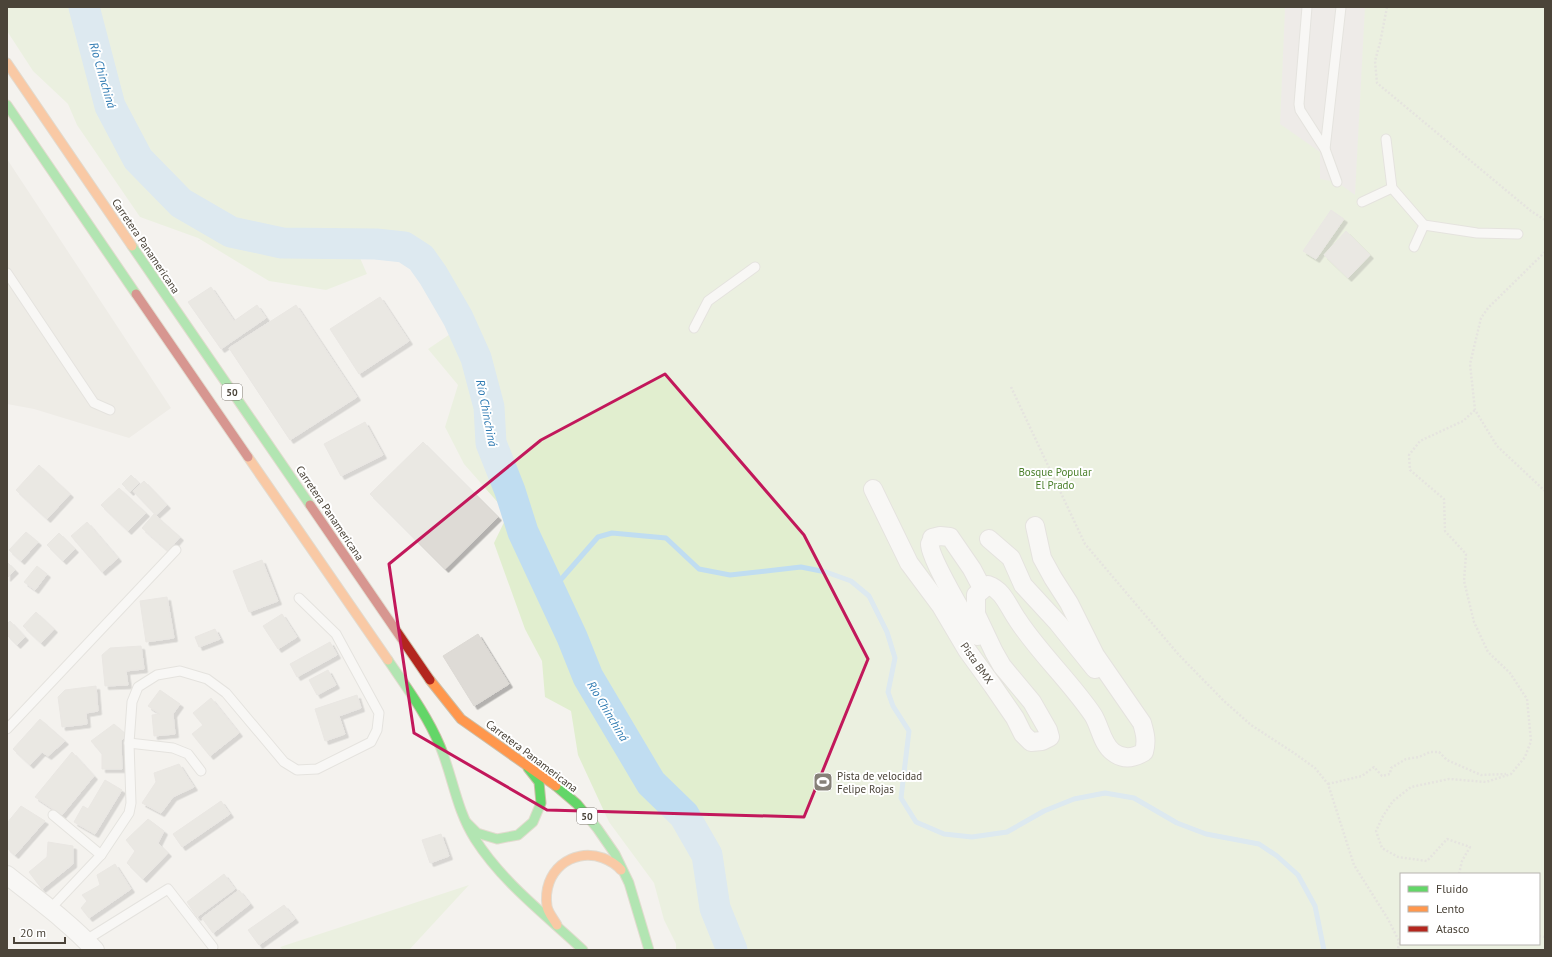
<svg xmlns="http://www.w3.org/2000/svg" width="1552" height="957" viewBox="0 0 1552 957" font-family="'PT Sans',sans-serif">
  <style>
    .residential { fill: #e7e4dc }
    .green { fill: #e1eecf; fill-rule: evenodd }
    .parking { fill: #e6e3df }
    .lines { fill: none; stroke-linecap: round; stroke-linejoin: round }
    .stream { stroke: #c0ddf1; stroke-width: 5 }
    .river { stroke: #c0ddf1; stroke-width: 31 }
    .building { fill: #dedbd6; stroke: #dcd9d4; filter: url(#shadow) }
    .lane-casing { stroke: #d2d0cb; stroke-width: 11 }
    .street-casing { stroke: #d2d0cb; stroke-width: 20 }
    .fast-casing { stroke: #ccbfa9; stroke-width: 11 }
    .slow-casing { stroke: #ccbfa9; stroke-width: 11 }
    .jam-casing { stroke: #ccbfa9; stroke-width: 11 }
    .path { stroke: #d3d2cc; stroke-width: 2.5; stroke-dasharray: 2 2; stroke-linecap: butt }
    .lane { stroke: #fdfdfc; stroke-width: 9 }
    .street { stroke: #fdfdfc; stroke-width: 18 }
    .fast { stroke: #63d668; stroke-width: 9 }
    .slow { stroke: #ff974d; stroke-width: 9 }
    .jam { stroke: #b3261e; stroke-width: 9 }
    .marked { fill: none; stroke: #c2185b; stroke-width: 3; stroke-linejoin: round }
    .labels { text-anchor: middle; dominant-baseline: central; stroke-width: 4; stroke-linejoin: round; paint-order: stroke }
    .shield { fill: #fff; stroke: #817c74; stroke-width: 1 }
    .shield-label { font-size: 10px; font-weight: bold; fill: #4b4439 }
    .street-label { font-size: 11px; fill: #4b4439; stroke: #fff }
    .park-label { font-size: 11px; fill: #4a7f2a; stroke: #fff }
    .poi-label { font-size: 11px; fill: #4b4439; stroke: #fff; text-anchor: start }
    .water-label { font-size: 12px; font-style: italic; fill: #2e7ab2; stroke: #fff }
  </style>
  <defs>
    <filter id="shadow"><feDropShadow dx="3.5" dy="3.5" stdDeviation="0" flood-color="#0004"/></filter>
  </defs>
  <rect width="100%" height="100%" fill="#f4f2ee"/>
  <path class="residential" d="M 7,159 L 171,408 L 129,438 L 34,409 L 7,404 Z"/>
  <g class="green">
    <path d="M 7,7 L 1545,7 L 1545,950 L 676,950 L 676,944 L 664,920 L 654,883 L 609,822 L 578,755 L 571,711 L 545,697 L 542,661 L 525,629 L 494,543 L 508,514 L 464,464 L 445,427 L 458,385 L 428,349 L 462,326 C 453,305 426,252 403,247 C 387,244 370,244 354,244 L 367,274 L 326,290 L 269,281 L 198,238 L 140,217 L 77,125 L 68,104 L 33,71 L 7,31 ZM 1401,874 L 1539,874 L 1539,944 L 1401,944 Z"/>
    <path d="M 469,885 L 409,950 L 283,950 L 280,947 Z"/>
  </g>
  <path class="parking" d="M 1285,7 L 1365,7 L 1355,195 L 1337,182 L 1320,179 L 1320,152 L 1280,124 Z"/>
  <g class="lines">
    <path class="stream" d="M 550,592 L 598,537 L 612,533 L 666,538 L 699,569 L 730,575 L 801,567 L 826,572 L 851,581 L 869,596 L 887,632 L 895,658 L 888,692 L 893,706 L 909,731 L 901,798 L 916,822 L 944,834 L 972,837 L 1007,832 L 1044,811 L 1074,799 L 1105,793 L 1134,798 L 1177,823 L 1206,834 L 1259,844 L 1277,856 L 1298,875 L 1315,906 L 1324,950"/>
    <path class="river" d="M 84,7 L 110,106 L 138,159 L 181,203 L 231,232 L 282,243 L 376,244 L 404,247 L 421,258 L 433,275 L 458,318 L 476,358 L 489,407 L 491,443 L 510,491 L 523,532 L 572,637 L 588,677 L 651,783 L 684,815 L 707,855 L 715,908 L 732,950"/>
  </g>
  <g class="building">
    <path d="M 1331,210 L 1344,219 L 1316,259 L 1303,251 Z"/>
    <path d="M 1346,231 L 1370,255 L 1348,278 L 1324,255 Z"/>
    <path d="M 211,287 L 234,321 L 257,305 L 266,318 L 221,349 L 188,302 Z"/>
    <path d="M 380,297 L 409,341 L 359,374 L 330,329 Z"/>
    <path d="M 296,305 L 357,397 L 290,440 L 229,348 Z"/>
    <path d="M 365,422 L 383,455 L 341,476 L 324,444 Z"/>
    <path d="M 423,442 L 498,517 L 445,569 L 370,494 Z"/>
    <path d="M 39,465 L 70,494 L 47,519 L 16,490 Z"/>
    <path d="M 131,475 L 139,483 L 130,492 L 122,484 Z"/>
    <path d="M 144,481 L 167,505 L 156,515 L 133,491 Z"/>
    <path d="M 119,488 L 146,513 L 128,531 L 101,505 Z"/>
    <path d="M 154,514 L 180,537 L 168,551 L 142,528 Z"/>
    <path d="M 87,522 L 118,558 L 102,572 L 71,536 Z"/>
    <path d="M 26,532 L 38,542 L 21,561 L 9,550 Z"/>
    <path d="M 59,533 L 75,549 L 63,561 L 47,545 Z"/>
    <path d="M 262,560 L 278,601 L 249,612 L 233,571 Z"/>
    <path d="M 7,562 L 15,570 L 7,578 Z"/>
    <path d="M 37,566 L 47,574 L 35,590 L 24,582 Z"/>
    <path d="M 167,597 L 174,638 L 146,642 L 140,601 Z"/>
    <path d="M 36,612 L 54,629 L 41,643 L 23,626 Z"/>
    <path d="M 282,614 L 297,637 L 278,649 L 263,626 Z"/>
    <path d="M 10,621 L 25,637 L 17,645 L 7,635 L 7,624 Z"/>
    <path d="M 215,629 L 220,639 L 199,647 L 195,637 Z"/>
    <path d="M 478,634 L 509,684 L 474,706 L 443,656 Z"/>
    <path d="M 330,642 L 337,655 L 297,677 L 290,664 Z"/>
    <path d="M 141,646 L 144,669 L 126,671 L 128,685 L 105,686 L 102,655 L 110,648 Z"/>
    <path d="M 328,670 L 336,685 L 317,695 L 309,680 Z"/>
    <path d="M 96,686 L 98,711 L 86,713 L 87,724 L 62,727 L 58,697 L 65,690 Z"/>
    <path d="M 160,690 L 180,704 L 173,714 L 175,734 L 154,736 L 152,715 L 160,714 L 148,706 Z"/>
    <path d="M 357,695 L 361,708 L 339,716 L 345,734 L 325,741 L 315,709 Z"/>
    <path d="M 211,698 L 239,733 L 210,756 L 192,734 L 203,725 L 193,713 Z"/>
    <path d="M 40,719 L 65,741 L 48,756 L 42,752 L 30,765 L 13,749 Z"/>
    <path d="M 114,724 L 127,735 L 121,741 L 122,769 L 102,769 L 102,754 L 91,741 Z"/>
    <path d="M 72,752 L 94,776 L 62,815 L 35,797 Z"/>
    <path d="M 179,764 L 194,787 L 173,797 L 161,813 L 142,803 L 156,782 L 154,773 Z"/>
    <path d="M 105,780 L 122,790 L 95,834 L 74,822 L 83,806 L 88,809 Z"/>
    <path d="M 221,801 L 230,814 L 182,847 L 173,834 Z"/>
    <path d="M 21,806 L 45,821 L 15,855 L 7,848 L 7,823 Z"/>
    <path d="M 148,819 L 164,831 L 158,843 L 168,853 L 143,879 L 127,863 L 135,851 L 126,840 Z"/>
    <path d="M 441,834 L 449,856 L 430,863 L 422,840 Z"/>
    <path d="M 48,842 L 73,846 L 73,864 L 42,889 L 29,872 L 47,857 Z"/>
    <path d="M 115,864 L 131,889 L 89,918 L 81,908 L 87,901 L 82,895 L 100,885 L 97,875 Z"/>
    <path d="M 224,874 L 235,889 L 197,917 L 187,902 Z"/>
    <path d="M 239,890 L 250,904 L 213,933 L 202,918 Z"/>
    <path d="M 284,905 L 295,919 L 259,945 L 248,930 Z"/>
  </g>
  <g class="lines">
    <defs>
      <g id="lane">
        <path d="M 1307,7 L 1299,104 L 1300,110 L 1325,149 L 1337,182"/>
        <path d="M 1386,139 L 1392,188 L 1424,225 L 1414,247"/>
        <path d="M 1325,149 L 1341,7"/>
        <path d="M 1362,202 L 1392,188"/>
        <path d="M 1424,225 L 1477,233 L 1518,234"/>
        <path d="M 7,273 L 94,403 L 110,410"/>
        <path d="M 694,328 L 708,301 L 755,267"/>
        <path d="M 7,729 L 176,550"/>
        <path d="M 129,743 L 173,748 L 188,754 L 201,771"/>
        <path d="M 53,815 L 101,855"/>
        <path d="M 50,909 L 101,855 L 129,813 L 131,803 L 129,743 L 132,702 L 138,687 L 157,675 L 180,671 L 207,679 L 226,693 L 284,762 L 297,770 L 317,769 L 371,742 L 377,730 L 379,713 L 336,634 L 299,598"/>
        <path d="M 86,940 L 168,889 L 213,947"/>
      </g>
      <g id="street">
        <path d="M 873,489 L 909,563 L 941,606 L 967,650 L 993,686 L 1015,718 L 1023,734 L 1031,742 L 1042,741 L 1050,737 L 1048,730 L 1032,702 L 1002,666 L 994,652 L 976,614 L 976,595 L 988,585 C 1003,590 1008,606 1017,619 C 1039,653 1070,681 1093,715 C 1100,726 1102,744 1113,752 C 1123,760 1134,758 1144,752 C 1147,741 1145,733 1142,723 L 1095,655 L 1069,603 L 1053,578 L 1042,558 L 1035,526"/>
        <path d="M 989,539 L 1011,558 L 1023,585 L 1058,623 L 1095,669"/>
        <path d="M 977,636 C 968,623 929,557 930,544 C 931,542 932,540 932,538 L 940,536 L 950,537 L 972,569 L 982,588"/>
        <path d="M 7,875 C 37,899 69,922 95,950"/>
      </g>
      <g id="fast">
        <path d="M 7,105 L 136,294"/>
        <path d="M 132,246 L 310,505"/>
        <path d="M 388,660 C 407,688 427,715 440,746 C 453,777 456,809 475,839 C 503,883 546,915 583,950"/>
        <path d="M 556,786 L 577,804 L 597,828 L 615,854 L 629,883 L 649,950"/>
        <path d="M 467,823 L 477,833 L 497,839 L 518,835 L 533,822 L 541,803 L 539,782 L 528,768"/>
      </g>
      <g id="slow">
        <path d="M 7,63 L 132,246"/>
        <path d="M 248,457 L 388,660"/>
        <path d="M 430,680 L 461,719 L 556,786"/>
        <path d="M 557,925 C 554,919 548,913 547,906 C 542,872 571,847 603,858 C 611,861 616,864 621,870"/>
      </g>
      <g id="jam">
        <path d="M 136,294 L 248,457"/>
        <path d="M 310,505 L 430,680"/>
      </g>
    </defs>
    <use href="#lane" class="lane-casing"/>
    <use href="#street" class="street-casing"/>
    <use href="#fast" class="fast-casing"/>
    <use href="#slow" class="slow-casing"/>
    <use href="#jam" class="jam-casing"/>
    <g class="path">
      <path d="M 1387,7 L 1380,43 L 1375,61 L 1377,83 L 1531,211 L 1545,220"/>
      <path d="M 1545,252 L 1488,308 L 1481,318 L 1470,364 L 1475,410 L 1497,446 L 1545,491"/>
      <path d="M 1011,387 L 1085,544 L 1179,655 L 1224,701 L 1251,725 L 1294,753 L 1315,768 L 1328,784 L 1354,865 L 1388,919 L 1399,941 L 1398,950"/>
      <path d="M 1328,784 L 1362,776 L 1374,767 L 1382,776 L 1390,774 L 1391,768 L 1406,759 L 1419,757 L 1430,752 L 1439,752 L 1447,760 L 1481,775 L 1506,774"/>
      <path d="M 1459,874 L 1462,861 L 1470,847 L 1447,839 L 1427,861 L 1398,857 L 1382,848 L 1376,831 L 1383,816 L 1393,801 L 1411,787 L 1449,779 L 1486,782 L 1511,774 L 1525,757 L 1531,741 L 1527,699 L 1510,673 L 1488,652 L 1474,622 L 1464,581 L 1466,554 L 1445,531 L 1444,499 L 1410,470 L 1409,455 L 1420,441 L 1463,421 L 1475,410"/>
      <path d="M 1539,936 L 1545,937"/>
    </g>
    <use href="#lane" class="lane"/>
    <use href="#street" class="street"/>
    <use href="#fast" class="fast"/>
    <use href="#slow" class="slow"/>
    <use href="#jam" class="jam"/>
  </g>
  <path d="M0 0H1552V957H0ZM 665,374 L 804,535 L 868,659 L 804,817 L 547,810 L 414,733 L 389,564 L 541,440 Z" fill="#f4f2ee" fill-opacity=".55" fill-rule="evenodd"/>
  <path class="marked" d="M 665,374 L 804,535 L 868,659 L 804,817 L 547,810 L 414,733 L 389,564 L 541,440 Z"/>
  <defs>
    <symbol id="stadium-square" viewBox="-11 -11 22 22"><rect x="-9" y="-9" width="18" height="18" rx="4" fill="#868178" stroke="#fff"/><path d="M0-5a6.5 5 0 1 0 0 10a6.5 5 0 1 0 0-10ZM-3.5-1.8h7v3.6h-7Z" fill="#fff"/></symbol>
  </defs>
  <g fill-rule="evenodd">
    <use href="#stadium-square" x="812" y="771" width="22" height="22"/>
  </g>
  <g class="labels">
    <g class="shield">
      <rect x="222" y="384" width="20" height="16" rx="3"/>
      <rect x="577" y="808" width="20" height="16" rx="3"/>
    </g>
    <g class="shield-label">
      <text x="232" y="392">50</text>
      <text x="587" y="816">50</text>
    </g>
    <g class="street-label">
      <text transform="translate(146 246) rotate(56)">Carretera Panamericana</text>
      <text transform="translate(330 513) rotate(56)">Carretera Panamericana</text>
      <text transform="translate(977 663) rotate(55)">Pista BMX</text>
      <text transform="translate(532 756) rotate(37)">Carretera Panamericana</text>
    </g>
    <g class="park-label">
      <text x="1055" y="472">Bosque Popular<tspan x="1055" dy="13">El Prado</tspan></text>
    </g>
    <g class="poi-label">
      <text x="837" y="776">Pista de velocidad<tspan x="837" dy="13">Felipe Rojas</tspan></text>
    </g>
    <g class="water-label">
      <text transform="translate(103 75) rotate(74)">Río Chinchiná</text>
      <text transform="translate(487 413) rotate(79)">Río Chinchiná</text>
      <text transform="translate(608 711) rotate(59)">Río Chinchiná</text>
    </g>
  </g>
  <rect width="1552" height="957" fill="none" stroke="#4b4439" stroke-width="16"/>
  <rect x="1400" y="873" width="140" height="72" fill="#ffffff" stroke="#b7b4b0"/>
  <rect x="1408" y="886" width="20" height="6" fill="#63d668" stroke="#b7b4b0"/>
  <text x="1436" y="893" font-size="12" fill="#4b4439">Fluido</text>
  <rect x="1408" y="906" width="20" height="6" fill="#ff974d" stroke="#b7b4b0"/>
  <text x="1436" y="913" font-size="12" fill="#4b4439">Lento</text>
  <rect x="1408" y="926" width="20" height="6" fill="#b3261e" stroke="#b7b4b0"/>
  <text x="1436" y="933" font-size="12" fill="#4b4439">Atasco</text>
  <path d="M14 937v6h51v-6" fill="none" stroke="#4b4439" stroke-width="2"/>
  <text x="20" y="937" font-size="12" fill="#4b4439" stroke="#ffffff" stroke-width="3" paint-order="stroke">20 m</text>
</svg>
